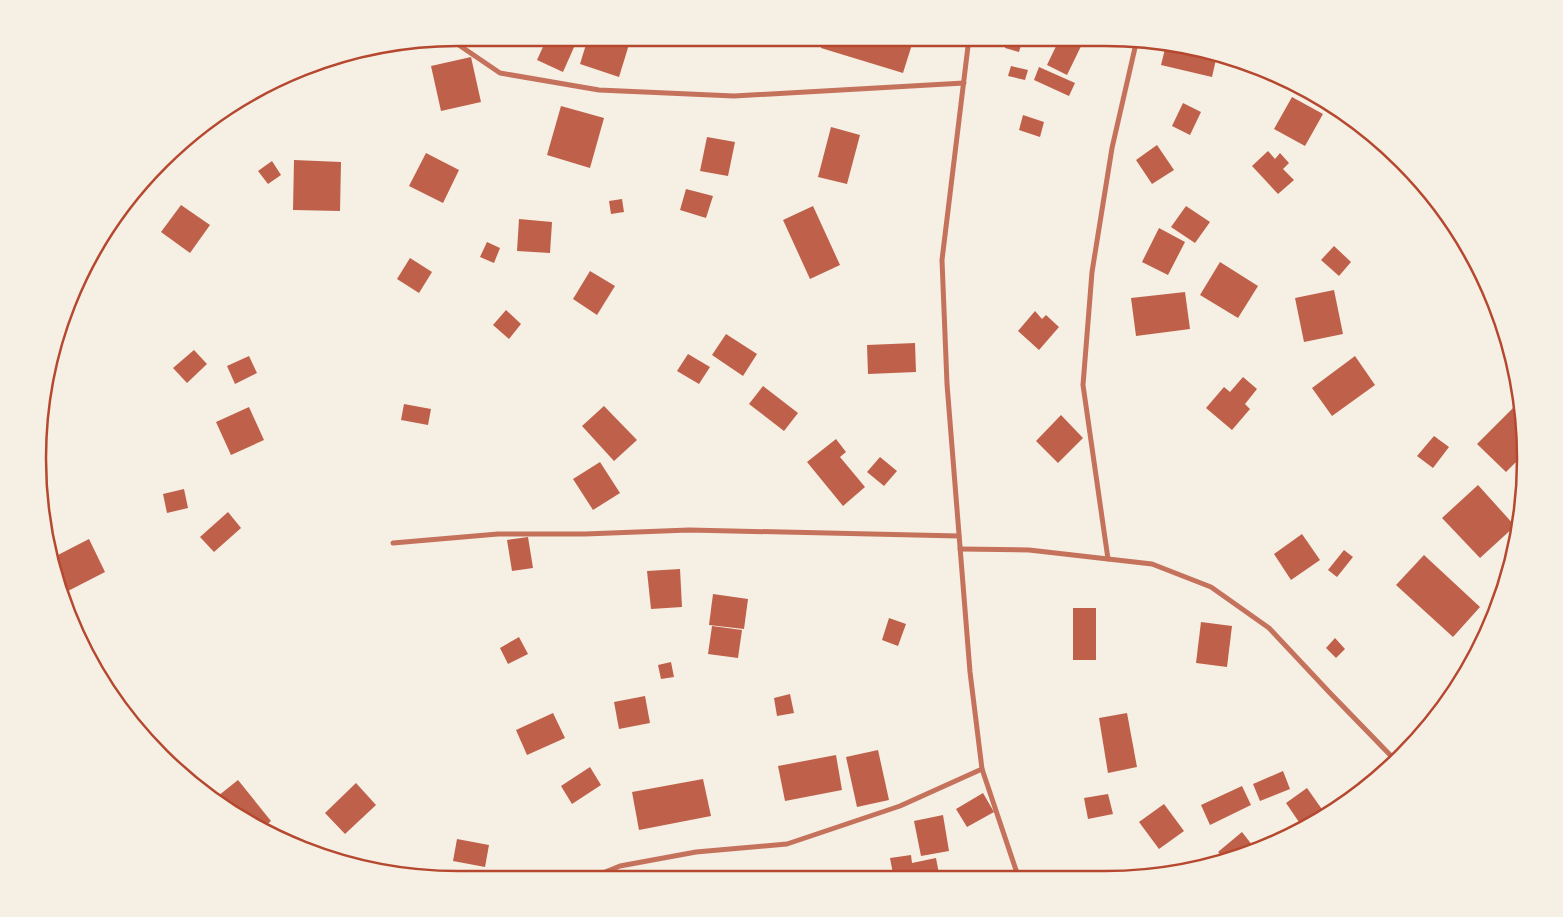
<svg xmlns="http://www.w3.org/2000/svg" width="1563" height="917" viewBox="0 0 1563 917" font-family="'Source Sans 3',sans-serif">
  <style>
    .building { fill: #bf614a }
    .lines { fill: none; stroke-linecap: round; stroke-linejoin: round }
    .minor { stroke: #c5725c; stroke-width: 5 }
    .rim { fill: none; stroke: #b5482f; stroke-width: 2.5 }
  </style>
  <rect width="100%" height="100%" fill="#f6efe4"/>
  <g class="building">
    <path d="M 547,38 L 559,38 L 575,45 L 563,72 L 537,60 Z"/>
    <path d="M 588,38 L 631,38 L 619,77 L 580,64 Z"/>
    <path d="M 736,38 L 773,38 L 773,44 L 736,40 Z"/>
    <path d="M 823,38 L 914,38 L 903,73 L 821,48 Z"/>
    <path d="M 1007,38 L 1023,38 L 1019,52 L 1005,48 Z"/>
    <path d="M 1060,38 L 1085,38 L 1067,75 L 1047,65 Z"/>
    <path d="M 1166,45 L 1217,55 L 1212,77 L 1161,65 Z"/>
    <path d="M 471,57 L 481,102 L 441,111 L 431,66 Z"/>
    <path d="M 1011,66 L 1028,70 L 1025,80 L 1008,76 Z"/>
    <path d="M 1039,67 L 1075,83 L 1069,96 L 1034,80 Z"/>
    <path d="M 1292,97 L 1323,114 L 1305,146 L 1274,129 Z"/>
    <path d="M 1183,103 L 1201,112 L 1190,135 L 1172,126 Z"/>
    <path d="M 561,106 L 604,118 L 590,168 L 547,155 Z"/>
    <path d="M 1023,115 L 1044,122 L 1040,137 L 1019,130 Z"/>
    <path d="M 831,127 L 860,135 L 847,184 L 818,177 Z"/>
    <path d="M 707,137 L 735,142 L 728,176 L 700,171 Z"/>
    <path d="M 1157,145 L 1174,170 L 1152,184 L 1136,160 Z"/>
    <path d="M 1268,151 L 1275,159 L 1280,153 L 1289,163 L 1283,169 L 1294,180 L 1278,194 L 1252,166 Z"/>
    <path d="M 426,153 L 459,170 L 443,203 L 409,186 Z"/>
    <path d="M 294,160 L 341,162 L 340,211 L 293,210 Z"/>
    <path d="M 272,161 L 281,175 L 268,184 L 258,171 Z"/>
    <path d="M 686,189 L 713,196 L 706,218 L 680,210 Z"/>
    <path d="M 622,199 L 624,212 L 611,214 L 609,201 Z"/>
    <path d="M 181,205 L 210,225 L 190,253 L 161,232 Z"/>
    <path d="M 813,206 L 840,265 L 810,279 L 783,220 Z"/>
    <path d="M 1186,206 L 1210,222 L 1195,243 L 1171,227 Z"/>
    <path d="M 519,219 L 552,222 L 550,253 L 517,251 Z"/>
    <path d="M 1159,228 L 1185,242 L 1168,275 L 1142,262 Z"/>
    <path d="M 487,242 L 500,248 L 494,263 L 480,257 Z"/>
    <path d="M 1334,246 L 1351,262 L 1339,276 L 1321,260 Z"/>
    <path d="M 410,258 L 432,272 L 419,293 L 397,279 Z"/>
    <path d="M 1220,262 L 1258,286 L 1238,318 L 1200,295 Z"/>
    <path d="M 590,271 L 615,286 L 597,315 L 573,299 Z"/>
    <path d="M 1334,290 L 1343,334 L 1304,342 L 1295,298 Z"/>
    <path d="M 1185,292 L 1190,329 L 1136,336 L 1131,298 Z"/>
    <path d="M 506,310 L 521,324 L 509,339 L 493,325 Z"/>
    <path d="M 1035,311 L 1042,319 L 1046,315 L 1059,327 L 1039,350 L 1018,331 Z"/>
    <path d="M 726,334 L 757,354 L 743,376 L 712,355 Z"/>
    <path d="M 915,343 L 916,372 L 868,374 L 867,345 Z"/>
    <path d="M 194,350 L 207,364 L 187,383 L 173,368 Z"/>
    <path d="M 688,354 L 710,367 L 699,384 L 677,371 Z"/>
    <path d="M 249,356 L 257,373 L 235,384 L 227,366 Z"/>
    <path d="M 1355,356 L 1375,385 L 1332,416 L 1312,388 Z"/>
    <path d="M 1243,377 L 1257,389 L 1245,404 L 1250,409 L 1232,430 L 1206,408 L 1224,387 L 1230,392 Z"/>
    <path d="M 763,386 L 798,413 L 784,431 L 749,404 Z"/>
    <path d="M 1520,401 L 1525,453 L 1506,472 L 1477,444 Z"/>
    <path d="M 404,404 L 431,409 L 428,425 L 401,420 Z"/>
    <path d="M 604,406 L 637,440 L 614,461 L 582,426 Z"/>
    <path d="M 249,407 L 264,440 L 231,455 L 216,422 Z"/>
    <path d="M 1061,415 L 1083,438 L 1058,463 L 1036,441 Z"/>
    <path d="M 1434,436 L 1449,447 L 1433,468 L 1417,456 Z"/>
    <path d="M 836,439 L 846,452 L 840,457 L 865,487 L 843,506 L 807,462 Z"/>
    <path d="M 880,457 L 897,471 L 884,486 L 867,472 Z"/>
    <path d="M 600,462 L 620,493 L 593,510 L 573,479 Z"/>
    <path d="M 1478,485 L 1515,526 L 1480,558 L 1442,518 Z"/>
    <path d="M 184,489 L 188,508 L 167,513 L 163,494 Z"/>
    <path d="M 228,512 L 241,528 L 214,552 L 200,537 Z"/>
    <path d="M 1302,534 L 1320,560 L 1291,580 L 1274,554 Z"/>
    <path d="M 528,537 L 533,568 L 512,571 L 507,540 Z"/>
    <path d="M 89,539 L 105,572 L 68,591 L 55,565 L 54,557 Z"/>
    <path d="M 1344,550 L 1353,557 L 1337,577 L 1328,570 Z"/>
    <path d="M 1424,555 L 1480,607 L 1453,637 L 1396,585 Z"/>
    <path d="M 680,569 L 682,607 L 651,609 L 647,571 Z"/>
    <path d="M 713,594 L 748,599 L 744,629 L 709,625 Z"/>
    <rect x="1073" y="608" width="23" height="52"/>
    <path d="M 889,618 L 906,624 L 898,646 L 882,640 Z"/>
    <path d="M 1201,622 L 1232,626 L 1227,667 L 1196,663 Z"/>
    <path d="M 712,626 L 742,630 L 738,658 L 708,654 Z"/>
    <path d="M 1488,629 L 1477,650 L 1472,644 Z"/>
    <path d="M 519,637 L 528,654 L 508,664 L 500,648 Z"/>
    <path d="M 1335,638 L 1345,649 L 1336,658 L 1326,648 Z"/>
    <path d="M 671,662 L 674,677 L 661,679 L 658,665 Z"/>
    <path d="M 790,694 L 794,713 L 777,716 L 774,698 Z"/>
    <path d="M 645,696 L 650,723 L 619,729 L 614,702 Z"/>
    <path d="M 553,713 L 565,738 L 527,755 L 516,730 Z"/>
    <path d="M 1127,713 L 1137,767 L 1108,773 L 1099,718 Z"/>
    <path d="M 878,750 L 889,800 L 857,807 L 846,757 Z"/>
    <path d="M 836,755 L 842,790 L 785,801 L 778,766 Z"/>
    <path d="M 590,767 L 601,785 L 572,804 L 561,786 Z"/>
    <path d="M 1283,771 L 1290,789 L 1260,801 L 1253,784 Z"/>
    <path d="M 703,779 L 711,816 L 639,830 L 632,792 Z"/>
    <path d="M 238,780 L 271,821 L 263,828 L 231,812 L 218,796 Z"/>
    <path d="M 356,783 L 376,805 L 345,834 L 325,813 Z"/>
    <path d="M 1242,786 L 1251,805 L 1210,825 L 1201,805 Z"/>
    <path d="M 1307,788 L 1326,815 L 1315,823 L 1303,828 L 1286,803 Z"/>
    <path d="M 983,793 L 994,812 L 967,827 L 956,809 Z"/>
    <path d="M 1108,794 L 1113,814 L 1088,819 L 1084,798 Z"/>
    <path d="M 1164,804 L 1184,831 L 1159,849 L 1139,822 Z"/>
    <path d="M 943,815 L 949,851 L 921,856 L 914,821 Z"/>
    <path d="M 1242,832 L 1256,850 L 1240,857 L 1225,860 L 1218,852 Z"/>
    <path d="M 457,839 L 489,845 L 485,867 L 453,861 Z"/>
    <path d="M 911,855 L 912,863 L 936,858 L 940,879 L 894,879 L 890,858 Z"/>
    <path d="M 386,867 L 426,869 L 426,878 L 386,870 Z"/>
  </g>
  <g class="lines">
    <g class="minor">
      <path d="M 969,38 L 942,260 L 947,384 L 970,672 L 982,769 L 1019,879"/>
      <path d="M 450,39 L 500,73 L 599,90 L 734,96 L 964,83"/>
      <path d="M 393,543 L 498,534 L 585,534 L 689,530 L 959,536"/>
      <path d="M 960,549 L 1029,550 L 1152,564 L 1211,587 L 1269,628 L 1330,693 L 1396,761"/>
      <path d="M 1108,559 L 1083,385 L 1092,272 L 1112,148 L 1137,39"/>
      <path d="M 588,879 L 620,866 L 696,852 L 787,844 L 900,806 L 982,769"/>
    </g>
  </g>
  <path d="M0 0H1563V917H0ZM458 46H1105A412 412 0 0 1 1517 458V459A412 412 0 0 1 1105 871H458A412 412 0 0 1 46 459V458A412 412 0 0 1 458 46Z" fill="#f6efe4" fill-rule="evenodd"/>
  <path class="rim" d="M458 46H1105A412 412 0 0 1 1517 458V459A412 412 0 0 1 1105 871H458A412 412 0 0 1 46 459V458A412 412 0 0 1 458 46Z"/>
</svg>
